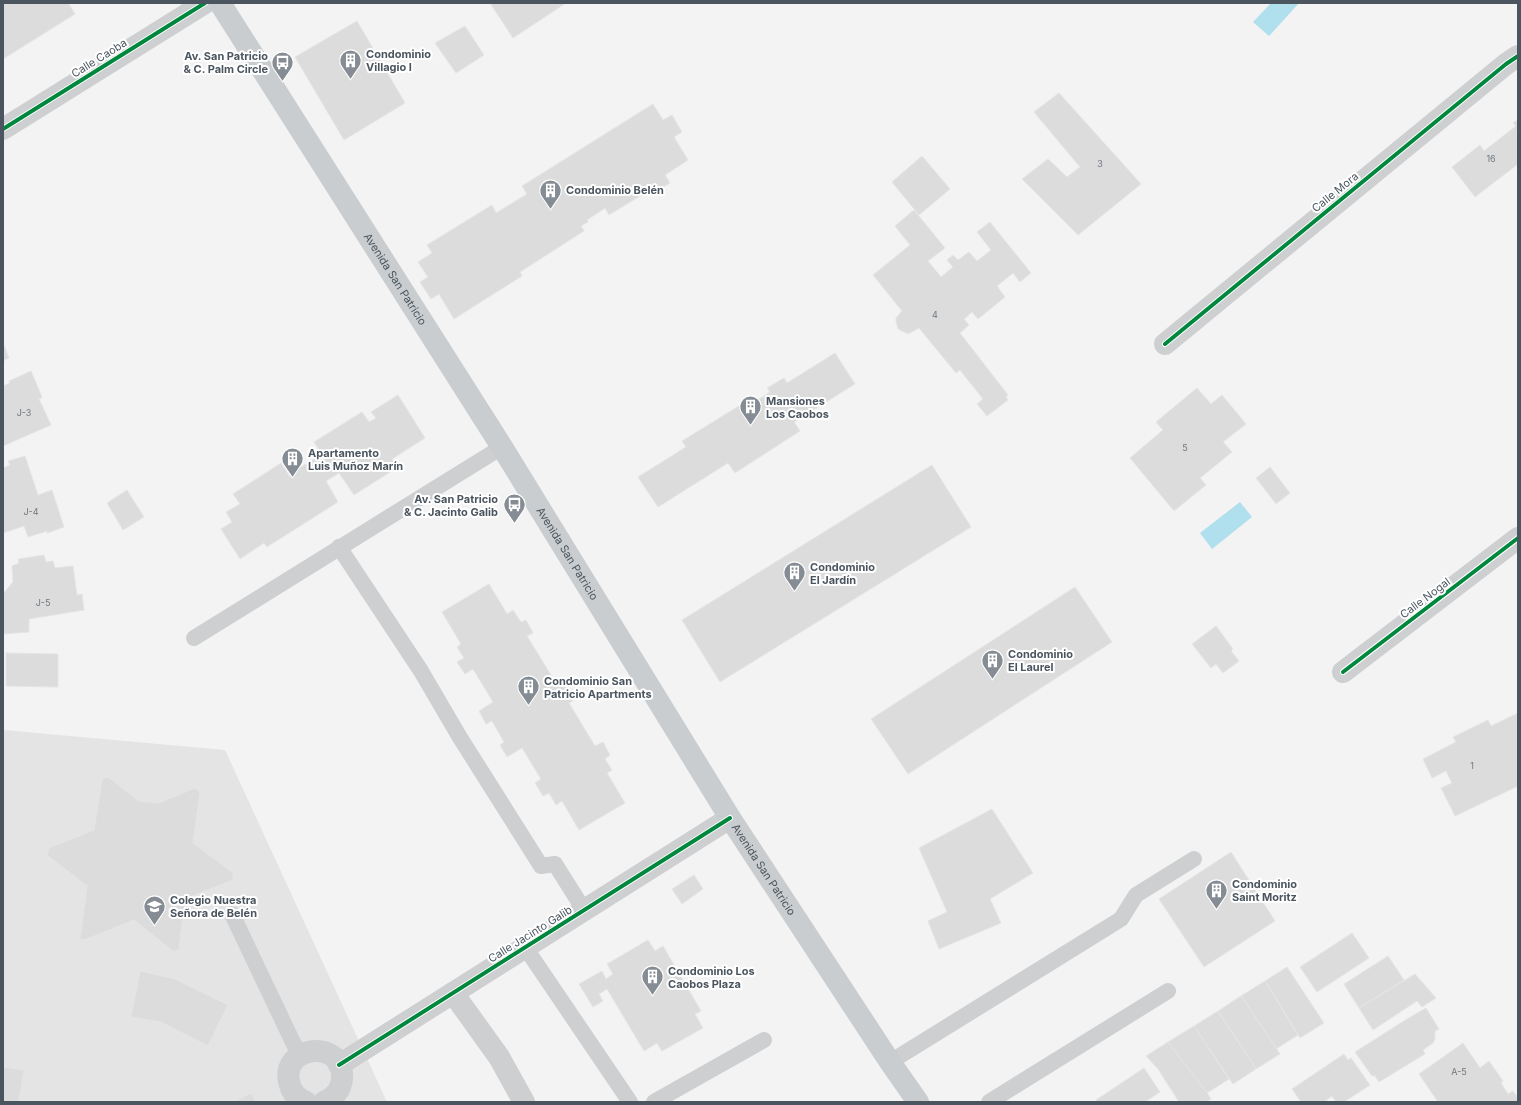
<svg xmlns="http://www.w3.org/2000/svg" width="1521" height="1105" viewBox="0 0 1521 1105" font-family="Inter,sans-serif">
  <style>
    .education { fill: #e5e4e5 }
    .water { fill: #b0dfed }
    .building { fill: #dcdcdd; stroke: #e5e5e6 }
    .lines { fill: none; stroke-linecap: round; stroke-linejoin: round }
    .service { stroke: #cdcfd1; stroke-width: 16 }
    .minor { stroke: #cdcfd1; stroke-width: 22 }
    .primary { stroke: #c9cdcf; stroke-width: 22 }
    .cycleway-casing { stroke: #fff; stroke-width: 6 }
    .cycleway { stroke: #00873e; stroke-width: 4 }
    .labels { text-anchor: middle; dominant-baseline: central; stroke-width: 4; stroke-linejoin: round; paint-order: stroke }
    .number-label { font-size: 9px; fill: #6f787f }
    .poi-label { font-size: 11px; font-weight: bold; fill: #4a555f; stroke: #fff; text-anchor: start }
    .street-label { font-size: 11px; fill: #4a555f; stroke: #fff }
  </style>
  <rect width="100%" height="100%" fill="#f3f3f3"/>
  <path class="education" d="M 3,730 L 225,750 L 387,1102 L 3,1102 Z"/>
  <g class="water">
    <path d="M 1271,3 L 1299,3 L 1269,36 L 1253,22 Z"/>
    <path d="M 1240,502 L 1252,517 L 1212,549 L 1200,533 Z"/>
  </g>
  <g class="building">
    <path d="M 3,3 L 68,3 L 75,14 L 3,59 Z"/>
    <path d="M 490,3 L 566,3 L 513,38 Z"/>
    <path d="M 357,21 L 405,103 L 344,140 L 295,57 Z"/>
    <path d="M 465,26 L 484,55 L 456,73 L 435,43 Z"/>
    <path d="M 1059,93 L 1141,184 L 1078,235 L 1022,179 L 1048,159 L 1067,177 L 1080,167 L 1034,112 Z"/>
    <path d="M 653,104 L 663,120 L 672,115 L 682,132 L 674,137 L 688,160 L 665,175 L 670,183 L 655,192 L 653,188 L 609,215 L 605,208 L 587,220 L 588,222 L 581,226 L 584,231 L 520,272 L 522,276 L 454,319 L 439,294 L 431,299 L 420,282 L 428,277 L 418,262 L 432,253 L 427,245 L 492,205 L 496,213 L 527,194 L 522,186 Z"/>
    <path d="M 1518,120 L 1518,164 L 1475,197 L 1452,167 L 1480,145 L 1484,151 L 1516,126 L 1513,123 Z"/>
    <path d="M 922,156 L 950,189 L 919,215 L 892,182 Z"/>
    <path d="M 914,210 L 945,248 L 928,261 L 941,277 L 953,267 L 947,260 L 953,255 L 958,260 L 969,252 L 977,261 L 991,250 L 977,232 L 990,222 L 1031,273 L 1020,282 L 1013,273 L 997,286 L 1005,297 L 978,319 L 972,312 L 964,319 L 969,325 L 960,333 L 1008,395 L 1006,397 L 1008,400 L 987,416 L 977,404 L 983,399 L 960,370 L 956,373 L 919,328 L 908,334 L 898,329 L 896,321 L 896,318 L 902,311 L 873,275 L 910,245 L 895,226 Z"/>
    <path d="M 3,343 L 9,358 L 3,361 Z"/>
    <path d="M 835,353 L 855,384 L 794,422 L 800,431 L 735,473 L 728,463 L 658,507 L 638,477 L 686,447 L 682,441 L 747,401 L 750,405 L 770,392 L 767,388 L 784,378 L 787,383 Z"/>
    <path d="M 31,371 L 42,397 L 39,399 L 51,425 L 3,446 L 3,386 L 10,383 L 9,381 Z"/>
    <path d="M 1197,388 L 1211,404 L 1222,395 L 1246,424 L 1223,442 L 1232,452 L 1200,478 L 1206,485 L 1174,511 L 1130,458 L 1163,430 L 1156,422 Z"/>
    <path d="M 398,395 L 425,438 L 392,459 L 398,467 L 354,495 L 339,473 L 326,481 L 338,502 L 267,547 L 264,543 L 240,559 L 221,529 L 232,522 L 226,512 L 240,504 L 233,494 L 281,463 L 290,477 L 295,474 L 293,472 L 322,454 L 314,442 L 362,412 L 369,422 L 376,418 L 371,412 Z"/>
    <path d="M 25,456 L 38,495 L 52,490 L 64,527 L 47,533 L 47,531 L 28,537 L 24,526 L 3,533 L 3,468 L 10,465 L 8,461 Z"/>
    <path d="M 932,465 L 971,527 L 720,682 L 682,620 Z"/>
    <path d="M 1270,467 L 1290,493 L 1276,504 L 1256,478 Z"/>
    <path d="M 127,490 L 144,517 L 123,530 L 107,503 Z"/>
    <path d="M 44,555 L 46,562 L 53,561 L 55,568 L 73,566 L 77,595 L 82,594 L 84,610 L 29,619 L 29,632 L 3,634 L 3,594 L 13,582 L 12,566 L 19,563 L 18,559 Z"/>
    <path d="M 489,584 L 507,614 L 513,610 L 521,622 L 526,620 L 533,633 L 527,636 L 554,680 L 560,677 L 574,700 L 569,703 L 595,746 L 603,742 L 610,755 L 605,759 L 612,770 L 607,773 L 625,803 L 579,830 L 562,801 L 556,805 L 549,793 L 543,796 L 535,783 L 541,779 L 522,748 L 507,757 L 500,745 L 504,742 L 492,721 L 486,724 L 479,711 L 493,702 L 473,669 L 465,674 L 457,662 L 464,658 L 457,647 L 461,644 L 442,612 Z"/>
    <path d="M 1075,587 L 1112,642 L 908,774 L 871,719 Z"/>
    <path d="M 1216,626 L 1233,649 L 1231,651 L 1239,661 L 1223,673 L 1216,664 L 1211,668 L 1192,644 Z"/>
    <path d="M 6,653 L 58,654 L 58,687 L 6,686 Z"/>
    <path d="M 1518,713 L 1518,786 L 1455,816 L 1441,788 L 1452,783 L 1446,771 L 1432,778 L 1423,759 L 1456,742 L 1453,737 L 1488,720 L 1491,726 Z"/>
    <path d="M 108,777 L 139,801 L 159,803 L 195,788 L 200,792 L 193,843 L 233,873 L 233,880 L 185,899 L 179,949 L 174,952 L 134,920 L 84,940 L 80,939 L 87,886 L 47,855 L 49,848 L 94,830 L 102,779 Z"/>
    <path d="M 992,809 L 1033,873 L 990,899 L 1001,923 L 939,949 L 928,921 L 947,912 L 919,848 Z"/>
    <path d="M 1231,852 L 1275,921 L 1204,967 L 1159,899 Z"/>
    <path d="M 694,875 L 703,889 L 682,904 L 672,889 Z"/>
    <path d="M 1352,933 L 1369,958 L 1317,992 L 1300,967 Z"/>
    <path d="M 648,940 L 655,951 L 663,946 L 701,1011 L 695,1014 L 703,1028 L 662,1051 L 657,1043 L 644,1051 L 607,989 L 599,994 L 603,1001 L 593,1007 L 579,984 L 602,971 L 606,979 L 613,974 L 607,964 Z"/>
    <path d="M 1388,956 L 1404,980 L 1359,1008 L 1344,984 Z"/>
    <path d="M 1287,967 L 1324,1023 L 1300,1038 L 1265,981 Z"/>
    <path d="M 140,971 L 175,979 L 228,1005 L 208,1046 L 161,1022 L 131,1017 Z"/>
    <path d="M 1415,974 L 1436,998 L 1422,1007 L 1417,1001 L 1373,1030 L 1359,1008 Z"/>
    <path d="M 1265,981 L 1298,1035 L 1276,1049 L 1241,996 Z"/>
    <path d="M 1241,996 L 1280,1054 L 1256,1069 L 1218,1011 Z"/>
    <path d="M 1426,1008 L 1439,1029 L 1435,1031 L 1435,1039 L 1433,1043 L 1423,1050 L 1425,1054 L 1379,1082 L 1375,1076 L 1372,1076 L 1355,1052 L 1407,1019 Z"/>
    <path d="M 1218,1011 L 1256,1069 L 1233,1084 L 1194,1026 Z"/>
    <path d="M 1194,1026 L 1229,1079 L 1207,1093 L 1168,1042 Z"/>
    <path d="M 1168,1042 L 1207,1093 L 1211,1099 L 1206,1102 L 1179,1102 L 1158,1069 L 1146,1056 Z"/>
    <path d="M 1463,1043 L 1480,1068 L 1489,1061 L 1503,1081 L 1501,1083 L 1508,1094 L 1513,1091 L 1518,1098 L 1518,1102 L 1438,1102 L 1419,1074 Z"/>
    <path d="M 1344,1054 L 1348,1060 L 1351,1058 L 1370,1085 L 1344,1102 L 1336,1102 L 1332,1096 L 1324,1102 L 1301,1102 L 1292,1089 Z"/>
    <path d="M 3,1067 L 24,1070 L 19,1102 L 3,1102 Z"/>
    <path d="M 1144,1068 L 1160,1092 L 1145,1102 L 1098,1102 L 1096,1100 Z"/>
    <path d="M 251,1093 L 256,1102 L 233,1102 Z"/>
  </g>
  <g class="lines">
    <g class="service">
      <path d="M 339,547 L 421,671 L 459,736 L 541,866 L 555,864 L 584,910"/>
      <path d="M 194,638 L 502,447"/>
      <path d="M 232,914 L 299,1055"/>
      <path d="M 525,947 L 630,1102"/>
      <path d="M 890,1062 L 1121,919 L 1136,895 L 1194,859"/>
      <path d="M 654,1102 L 764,1040"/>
      <path d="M 989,1102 L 1168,991"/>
    </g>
    <g class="minor">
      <path d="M 3,129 L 205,3"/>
      <path d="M 1165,344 L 1506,64 L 1518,56"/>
      <path d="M 1343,672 L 1518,538"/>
      <path d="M 453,993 L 499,1057 L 524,1102"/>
      <path d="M 339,1065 L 730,818"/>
      <path d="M 306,1102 C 298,1099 292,1093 290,1085 C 277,1045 345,1037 342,1079 C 341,1090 334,1098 324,1102"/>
    </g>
    <path class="primary" id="s1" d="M 220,3 L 502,447 L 730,818 L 890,1062 L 918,1102"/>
    <defs>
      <g id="cycleway">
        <path d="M 3,129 L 205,3"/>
        <path d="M 1165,344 L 1506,64 L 1518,56"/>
        <path d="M 1343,672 L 1518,538"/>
        <path d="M 339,1065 L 730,818"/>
      </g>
    </defs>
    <use href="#cycleway" class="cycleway-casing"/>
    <use href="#cycleway" class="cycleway"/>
  </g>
  <defs>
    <symbol id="building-pin" viewBox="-11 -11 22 30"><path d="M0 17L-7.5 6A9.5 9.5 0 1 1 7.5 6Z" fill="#858c93" stroke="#fff"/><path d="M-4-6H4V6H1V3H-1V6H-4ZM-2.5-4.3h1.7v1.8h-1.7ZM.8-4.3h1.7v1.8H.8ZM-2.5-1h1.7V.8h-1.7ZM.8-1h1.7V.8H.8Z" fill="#fff"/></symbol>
    <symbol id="bus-pin" viewBox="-11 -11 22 30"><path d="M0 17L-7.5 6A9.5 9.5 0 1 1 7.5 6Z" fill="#858c93" stroke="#fff"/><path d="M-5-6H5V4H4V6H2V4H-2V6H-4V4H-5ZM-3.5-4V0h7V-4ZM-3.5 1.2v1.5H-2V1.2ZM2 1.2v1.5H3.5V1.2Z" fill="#fff"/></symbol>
    <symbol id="school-pin" viewBox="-11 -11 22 30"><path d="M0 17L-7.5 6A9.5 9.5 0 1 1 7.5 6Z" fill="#858c93" stroke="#fff"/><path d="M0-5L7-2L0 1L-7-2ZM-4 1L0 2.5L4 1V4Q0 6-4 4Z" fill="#fff"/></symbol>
  </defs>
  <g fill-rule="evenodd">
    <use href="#building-pin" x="338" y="48" width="25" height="34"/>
    <use href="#bus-pin" x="270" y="50" width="25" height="34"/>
    <use href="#building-pin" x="538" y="178" width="25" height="34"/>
    <use href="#building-pin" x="738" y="394" width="25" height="34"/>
    <use href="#building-pin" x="280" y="446" width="25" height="34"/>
    <use href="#bus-pin" x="502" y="492" width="25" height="34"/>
    <use href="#building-pin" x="782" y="560" width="25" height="34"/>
    <use href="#building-pin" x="980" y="648" width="25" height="34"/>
    <use href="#building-pin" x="516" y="674" width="25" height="34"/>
    <use href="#building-pin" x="1204" y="878" width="25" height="34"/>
    <use href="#school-pin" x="142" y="894" width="25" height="34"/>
    <use href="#building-pin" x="640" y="964" width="25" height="34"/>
  </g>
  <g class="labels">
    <g class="number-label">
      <text x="1491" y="158">16</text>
      <text x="1100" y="163">3</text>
      <text x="935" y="314">4</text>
      <text x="24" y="412">J-3</text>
      <text x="1185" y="447">5</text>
      <text x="31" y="511">J-4</text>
      <text x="43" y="602">J-5</text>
      <text x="1472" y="765">1</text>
      <text x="1459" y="1071">A-5</text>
    </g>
    <g class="poi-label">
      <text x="366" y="54">Condominio<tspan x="366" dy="13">Villagio I</tspan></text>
      <text x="268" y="56" text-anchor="end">Av. San Patricio<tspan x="268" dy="13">&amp; C. Palm Circle</tspan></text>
      <text x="566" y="190">Condominio Belén</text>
      <text x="766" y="401">Mansiones<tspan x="766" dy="13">Los Caobos</tspan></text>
      <text x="308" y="453">Apartamento<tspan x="308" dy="13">Luis Muñoz Marín</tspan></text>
      <text x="498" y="499" text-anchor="end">Av. San Patricio<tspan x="498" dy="13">&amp; C. Jacinto Galib</tspan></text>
      <text x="810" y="567">Condominio<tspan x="810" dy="13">El Jardín</tspan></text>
      <text x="1008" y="654">Condominio<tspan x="1008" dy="13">El Laurel</tspan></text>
      <text x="544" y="681">Condominio San<tspan x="544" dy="13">Patricio Apartments</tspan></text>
      <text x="1232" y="884">Condominio<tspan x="1232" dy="13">Saint Moritz</tspan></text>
      <text x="170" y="900">Colegio Nuestra<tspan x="170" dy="13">Señora de Belén</tspan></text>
      <text x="668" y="971">Condominio Los<tspan x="668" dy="13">Caobos Plaza</tspan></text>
    </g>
    <g class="street-label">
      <text transform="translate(99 58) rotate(-32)">Calle Caoba</text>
      <text transform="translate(1335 192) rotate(-39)">Calle Mora</text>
      <text stroke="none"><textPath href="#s1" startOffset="327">Avenida San Patricio</textPath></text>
      <text stroke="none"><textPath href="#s1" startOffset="651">Avenida San Patricio</textPath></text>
      <text transform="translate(1425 598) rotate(-37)">Calle Nogal</text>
      <text stroke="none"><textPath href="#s1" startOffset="1023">Avenida San Patricio</textPath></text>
      <text transform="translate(530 934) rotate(-32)">Calle Jacinto Galib</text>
    </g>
  </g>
  <rect width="1521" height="1105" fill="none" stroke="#4a555f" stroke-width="8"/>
</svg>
